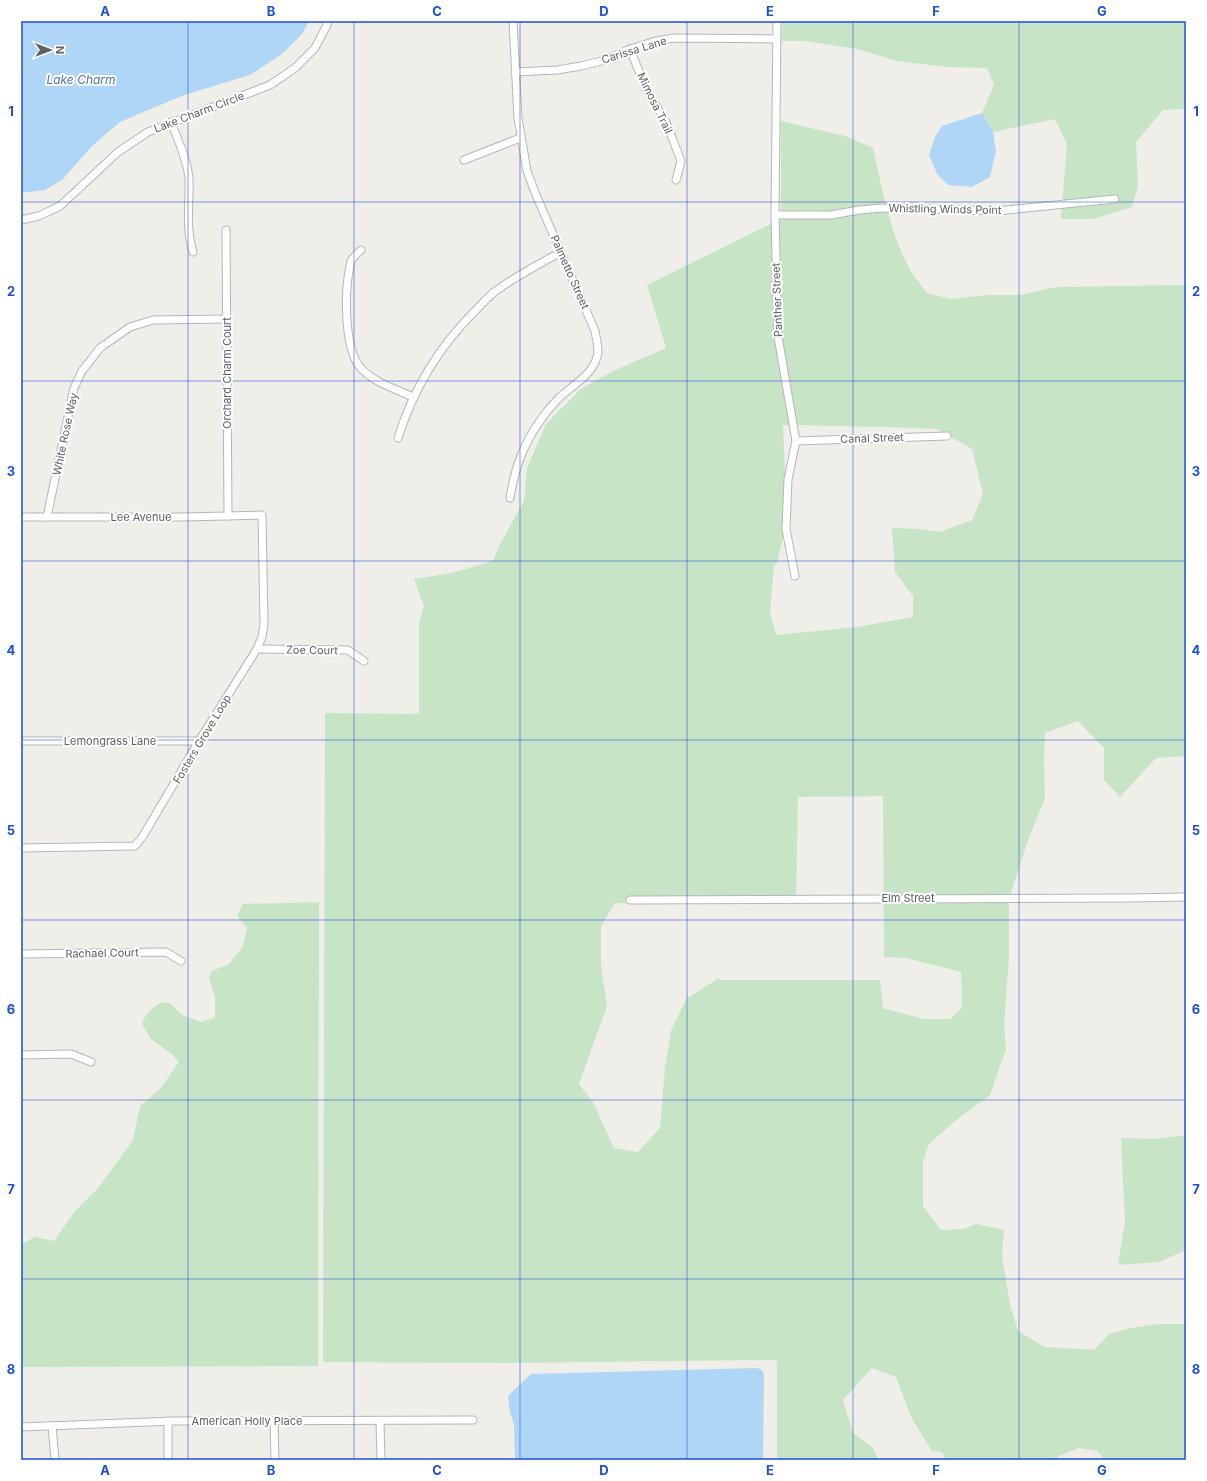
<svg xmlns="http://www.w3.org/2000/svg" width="1207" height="1481" viewBox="0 0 1207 1481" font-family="Inter,sans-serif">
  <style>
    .green { fill: #c7e4c7; fill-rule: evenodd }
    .water { fill: #b0d6f7 }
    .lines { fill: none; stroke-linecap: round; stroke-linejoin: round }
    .street-casing { stroke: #b4b7ba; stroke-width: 9 }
    .street { stroke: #fff; stroke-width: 7 }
    .grid { fill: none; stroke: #1d4ed8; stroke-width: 1; stroke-opacity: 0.55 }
    .labels { text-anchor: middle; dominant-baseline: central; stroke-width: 4; stroke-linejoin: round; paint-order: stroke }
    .street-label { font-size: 11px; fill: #5f6266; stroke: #fff }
    .water-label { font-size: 12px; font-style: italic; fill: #4d77a8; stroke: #fff }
    .neatline { fill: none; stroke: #1d4ed8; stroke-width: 1.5 }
    .grid-label { font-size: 13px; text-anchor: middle; font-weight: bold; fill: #1d4ed8 }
  </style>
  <rect width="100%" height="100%" fill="#efeee8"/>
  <g class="green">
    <path d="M 782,21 L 1186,21 L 1186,109 L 1163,110 L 1136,142 L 1138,187 L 1132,207 L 1093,219 L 1061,219 L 1067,144 L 1055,119 L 993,132 L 982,113 L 994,85 L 987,68 L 947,67 L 897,61 L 857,49 L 805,41 L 782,41 Z"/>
    <path d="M 781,121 L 845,136 L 873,148 C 882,188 889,229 908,266 C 913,275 920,284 927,293 L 951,299 L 987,295 L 1020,295 L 1056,287 L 1186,285 L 1186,756 L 1156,758 L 1120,797 L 1104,780 L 1104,748 L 1078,721 L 1045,733 L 1044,762 L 1045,798 L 1027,843 L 1009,899 L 1009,957 L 1004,1024 L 1006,1049 L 990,1095 L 955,1121 L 929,1144 L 923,1161 L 923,1206 L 941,1230 L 964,1229 L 976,1224 L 1004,1230 L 1002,1256 L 1010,1304 L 1018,1331 L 1045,1347 L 1094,1350 L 1109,1334 L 1131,1328 L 1159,1324 L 1186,1324 L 1186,1460 L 1105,1460 L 1097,1451 L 1079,1448 L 1059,1456 L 1056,1460 L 946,1460 L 942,1452 L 932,1451 L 912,1419 L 896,1377 L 872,1368 L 843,1400 L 853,1433 L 872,1447 L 879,1460 L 777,1460 L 777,1363 L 776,1361 L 773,1360 L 500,1363 L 323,1362 L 325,713 L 416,714 L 419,713 L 419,623 L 424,606 L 414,579 L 452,573 L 493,561 L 499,546 L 524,501 L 527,468 L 546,424 L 581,389 L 611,372 L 666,348 L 647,285 L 781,219 ZM 783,425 L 886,427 L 937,429 L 972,449 L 983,494 L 972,520 L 940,532 L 919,529 L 892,528 L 895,572 L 913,596 L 913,617 L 857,627 L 776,635 L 770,614 L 774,566 L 777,563 L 787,520 ZM 883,796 L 884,957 L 906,958 L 961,972 L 962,1008 L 950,1019 L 923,1019 L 883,1008 L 880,980 L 719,980 L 719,978 L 686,999 L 671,1031 L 665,1067 L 660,1128 L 638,1152 L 614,1148 L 594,1104 L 579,1084 L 607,1006 L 601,966 L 601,926 L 615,903 L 663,904 L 796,897 L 798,797 Z"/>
    <path d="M 319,902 L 318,1366 L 21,1367 L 21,1244 L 35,1237 L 54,1241 L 75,1211 L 98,1188 L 133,1140 L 140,1106 L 160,1089 L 179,1062 L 172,1054 L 151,1039 L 142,1024 C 146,1012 151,1009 162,1002 L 171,1004 L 182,1015 L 201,1022 L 215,1018 L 215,997 L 209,978 L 212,971 L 229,964 L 243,946 L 247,928 L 237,916 L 243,904 Z"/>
    <path d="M 1186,1135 L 1186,1250 L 1159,1262 L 1118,1265 L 1125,1222 L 1121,1138 L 1156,1139 Z"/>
  </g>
  <g class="water">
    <path d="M 21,21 L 309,21 L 302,34 L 282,54 L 250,75 L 184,95 L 120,122 L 92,146 L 63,179 L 45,190 L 21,193 Z"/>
    <path d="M 982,113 L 993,132 L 996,151 L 990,177 L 972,187 L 948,185 L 937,174 L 929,155 L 935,137 L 942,126 Z"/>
    <path d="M 757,1368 L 762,1370 L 764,1375 L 763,1460 L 515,1460 L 514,1424 L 510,1413 L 508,1396 L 531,1374 Z"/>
  </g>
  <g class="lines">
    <defs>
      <g id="street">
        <path d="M 777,21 L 775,215 L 778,337 L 796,441 L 788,479 L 786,529 L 795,576"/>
        <path d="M 630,49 L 646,89 L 666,122 L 681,161 L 676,180"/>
        <path d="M 515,72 L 557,70 L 581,66 L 605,60 L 630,49 L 656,41 L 674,38 L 777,39"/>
        <path d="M 171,122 C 178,140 187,159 189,178 C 190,204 185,226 193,252"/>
        <path d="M 464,160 L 520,138"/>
        <path d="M 775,215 L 831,215 L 859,210 L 882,208 L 997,211 L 1115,199"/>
        <path d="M 21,220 L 39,216 L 60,206 L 118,152 L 148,132 L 270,85 L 295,68 L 315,48 L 327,25 L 327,21"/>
        <path d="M 226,230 L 228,516"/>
        <path d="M 361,250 C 358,253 353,257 351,261 C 350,264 350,268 349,271 C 345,294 344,348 360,367 C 372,382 396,389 413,397"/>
        <path d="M 398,438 C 413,390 438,348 474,312 C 480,306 486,299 493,293 C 514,277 538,265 561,252"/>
        <path d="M 796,441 L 947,436"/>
        <path d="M 510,498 C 515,466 525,440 545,414 C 550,407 556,401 561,396 C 576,383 596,372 598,352 C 598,345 596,337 595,331 L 536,195 L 527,171 L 518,118 L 513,21"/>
        <path d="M 21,517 L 184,517 L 262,515 L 264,624 L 262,637 L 257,649 L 199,741 L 143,836 L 135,846 L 21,848"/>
        <path d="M 47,517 L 74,388 L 82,371 L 100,348 L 130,327 L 153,320 L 227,319"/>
        <path d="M 257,649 L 348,650 L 364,661"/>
        <path d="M 21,741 L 199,741"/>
        <path d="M 630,900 L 1127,898 L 1186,897"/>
        <path d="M 21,954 L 166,952 L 181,961"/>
        <path d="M 21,1055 L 71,1054 L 91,1062"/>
        <path d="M 168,1421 L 168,1460"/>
        <path d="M 274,1421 L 275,1460"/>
        <path d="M 380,1421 L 381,1460"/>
        <path d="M 52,1426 L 55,1460"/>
        <path d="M 21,1427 L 174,1421 L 473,1420"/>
      </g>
    </defs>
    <use href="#street" class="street-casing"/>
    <use href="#street" class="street"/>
  </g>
  <path class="grid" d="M 188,21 L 188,1460M 354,21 L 354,1460M 520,21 L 520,1460M 687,21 L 687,1460M 853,21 L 853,1460M 1019,21 L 1019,1460M 21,202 L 1186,202M 21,381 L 1186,381M 21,561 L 1186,561M 21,740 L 1186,740M 21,920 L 1186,920M 21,1100 L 1186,1100M 21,1279 L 1186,1279"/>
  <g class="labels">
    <g class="street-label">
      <text transform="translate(634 50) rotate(-17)">Carissa Lane</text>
      <text transform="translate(655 103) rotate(64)">Mimosa Trail</text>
      <text transform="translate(199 112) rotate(-21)">Lake Charm Circle</text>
      <text transform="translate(945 209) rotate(1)">Whistling Winds Point</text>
      <text transform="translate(570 272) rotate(66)">Palmetto Street</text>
      <text transform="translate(777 300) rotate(-92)">Panther Street</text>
      <text transform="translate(227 373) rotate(-90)">Orchard Charm Court</text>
      <text transform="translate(65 434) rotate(-78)">White Rose Way</text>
      <text transform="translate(872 438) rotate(-2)">Canal Street</text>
      <text x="141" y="517">Lee Avenue</text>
      <text transform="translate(312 650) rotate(1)">Zoe Court</text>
      <text transform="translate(202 739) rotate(-59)">Fosters Grove Loop</text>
      <text x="110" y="741">Lemongrass Lane</text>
      <text x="908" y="898">Elm Street</text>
      <text transform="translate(102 953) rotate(-1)">Rachael Court</text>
      <text x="247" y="1421">American Holly Place</text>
    </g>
    <g class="water-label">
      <text x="81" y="79">Lake Charm</text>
    </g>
  </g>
  <rect width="1207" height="1481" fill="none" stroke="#ffffff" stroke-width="44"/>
  <g transform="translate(50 50) rotate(90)" stroke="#ffffff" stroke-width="3" paint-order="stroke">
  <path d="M0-3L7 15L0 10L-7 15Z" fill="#5f6266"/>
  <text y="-6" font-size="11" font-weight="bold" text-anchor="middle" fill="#5f6266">N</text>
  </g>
  <rect x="22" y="22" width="1163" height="1437" class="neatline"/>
  <g class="grid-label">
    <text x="105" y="16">A</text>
    <text x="271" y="16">B</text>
    <text x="437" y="16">C</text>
    <text x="604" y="16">D</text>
    <text x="770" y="16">E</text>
    <text x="936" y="16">F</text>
    <text x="1102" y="16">G</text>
    <text x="11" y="116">1</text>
    <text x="1196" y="116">1</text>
    <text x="11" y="296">2</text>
    <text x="1196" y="296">2</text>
    <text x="11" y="476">3</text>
    <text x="1196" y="476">3</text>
    <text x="11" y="655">4</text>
    <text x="1196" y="655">4</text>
    <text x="11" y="835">5</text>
    <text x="1196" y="835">5</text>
    <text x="11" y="1014">6</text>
    <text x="1196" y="1014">6</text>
    <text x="11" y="1194">7</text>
    <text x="1196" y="1194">7</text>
    <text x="11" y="1374">8</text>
    <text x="1196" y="1374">8</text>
    <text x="105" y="1475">A</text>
    <text x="271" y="1475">B</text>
    <text x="437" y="1475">C</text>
    <text x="604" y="1475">D</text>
    <text x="770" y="1475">E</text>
    <text x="936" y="1475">F</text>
    <text x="1102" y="1475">G</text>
  </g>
</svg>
